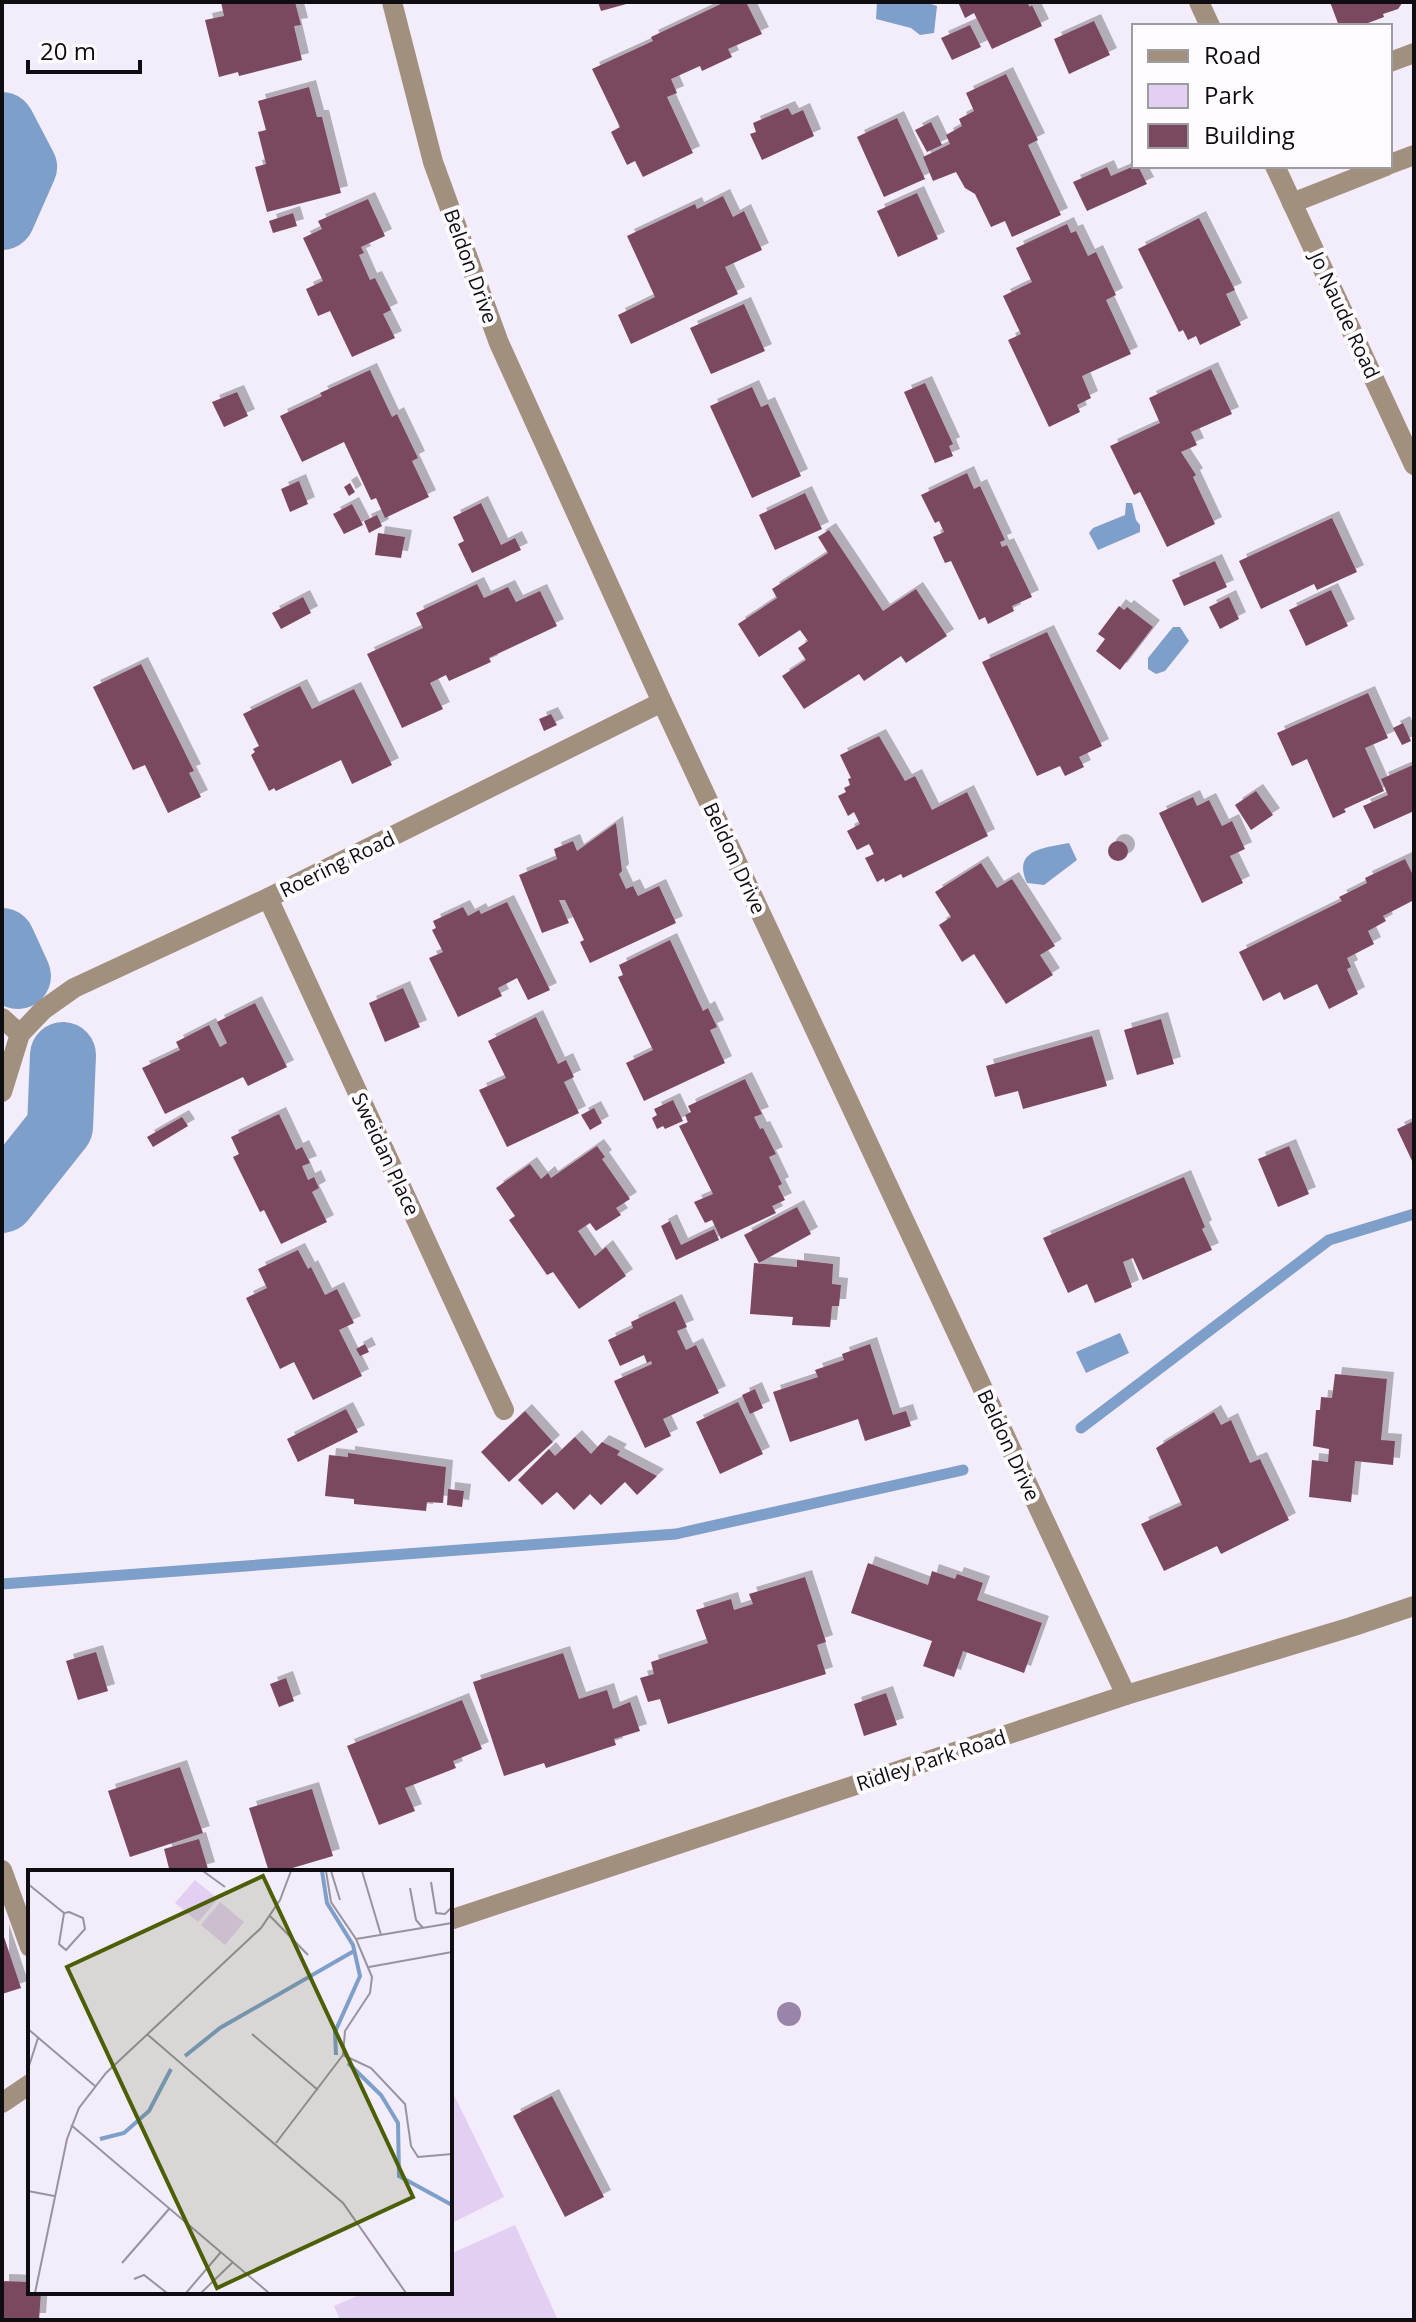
<svg xmlns="http://www.w3.org/2000/svg" width="1416" height="2322" viewBox="0 0 1416 2322" font-family="'Open Sans',sans-serif">
  <style>
    .green { fill: #e2cff2 }
    .water { fill: #7d9fc9 }
    .lines { fill: none; stroke-linecap: round; stroke-linejoin: round }
    .stream { stroke: #7d9fc9; stroke-width: 11 }
    .river { stroke: #7d9fc9; stroke-width: 66 }
    .building { fill: #7a4960; filter: url(#shadow) }
    .minor { stroke: #a1907e; stroke-width: 20 }
    .tree { fill: #9984aa }
    .labels { text-anchor: middle; dominant-baseline: central; stroke-width: 8; stroke-linejoin: round; paint-order: stroke }
    .street-label { font-size: 20px; fill: #0f0d11; stroke: #fefcff }
    .inset-river { fill: none; stroke: #7d9fc9; stroke-width: 4 }
    .inset-road { fill: none; stroke: #98939d; stroke-width: 2 }
    .view { fill: #4b5f05; fill-opacity: 0.15; stroke: #4b5f05; stroke-width: 4 }
    .inset-edge { fill: none; stroke: #0f0d11; stroke-width: 4 }
  </style>
  <defs>
    <filter id="shadow"><feDropShadow dx="7" dy="-7" stdDeviation="0" flood-color="#0004"/></filter>
  </defs>
  <rect width="100%" height="100%" fill="#f3ecfa"/>
  <g class="green">
    <path d="M 450,2087 L 504,2197 L 450,2224 Z"/>
    <path d="M 515,2225 L 558,2320 L 340,2320 L 334,2306 L 366,2292 L 450,2292 L 450,2254 Z"/>
  </g>
  <g class="water">
    <path d="M 877,2 L 925,2 L 937,6 L 934,33 L 920,35 L 911,28 L 876,19 Z"/>
    <path d="M 1126,503 L 1132,503 L 1136,520 L 1140,525 L 1140,532 L 1098,550 L 1089,533 L 1093,528 L 1125,515 Z"/>
    <path d="M 1173,627 L 1180,627 L 1189,641 L 1165,671 L 1156,674 L 1148,669 L 1148,658 Z"/>
    <path d="M 1069,843 L 1077,860 L 1044,885 L 1027,883 C 1012,850 1043,848 1069,843 Z"/>
    <path d="M 1120,1333 L 1129,1353 L 1086,1373 L 1076,1352 Z"/>
  </g>
  <g class="lines">
    <g class="stream">
      <path d="M 1081,1428 L 1329,1240 L 1414,1214"/>
      <path d="M 2,1584 L 676,1534 L 963,1470"/>
    </g>
    <g class="river">
      <path d="M 2,125 L 24,167 L 2,217"/>
      <path d="M 2,941 L 18,976"/>
      <path d="M 2,1200 L 60,1127 L 63,1055"/>
    </g>
  </g>
  <g class="building">
    <path d="M 221,2 L 295,2 L 301,25 L 294,26 L 302,60 L 239,76 L 238,72 L 219,77 L 205,20 L 224,16 Z"/>
    <path d="M 598,2 L 630,2 L 630,3 L 601,11 Z"/>
    <path d="M 725,2 L 746,2 L 762,34 L 728,49 L 732,57 L 702,71 L 700,66 L 671,79 L 677,93 L 667,97 L 693,153 L 643,177 L 635,161 L 627,165 L 611,132 L 620,127 L 592,69 L 653,41 L 651,37 Z"/>
    <path d="M 958,2 L 1027,2 L 1030,7 L 1032,5 L 1042,26 L 992,49 L 974,13 L 965,18 Z"/>
    <path d="M 1330,2 L 1403,2 L 1398,9 L 1383,14 L 1384,17 L 1360,26 L 1339,26 Z"/>
    <path d="M 1094,21 L 1110,55 L 1069,74 L 1054,39 Z"/>
    <path d="M 970,25 L 981,47 L 952,60 L 941,38 Z"/>
    <path d="M 1006,74 L 1038,140 L 1028,145 L 1061,215 L 1012,237 L 1005,221 L 991,227 L 975,194 L 965,188 L 956,172 L 933,181 L 923,157 L 950,144 L 946,135 L 962,126 L 959,119 L 974,111 L 966,93 Z"/>
    <path d="M 309,87 L 317,117 L 322,117 L 341,193 L 267,212 L 255,167 L 266,164 L 258,132 L 266,130 L 258,101 Z"/>
    <path d="M 788,108 L 792,115 L 803,110 L 814,136 L 762,160 L 750,134 L 756,132 L 753,123 Z"/>
    <path d="M 897,118 L 925,179 L 884,197 L 857,137 Z"/>
    <path d="M 931,122 L 942,145 L 927,152 L 915,130 Z"/>
    <path d="M 1134,166 L 1138,166 L 1147,184 L 1087,211 L 1073,182 L 1107,167 L 1111,176 Z"/>
    <path d="M 917,193 L 938,239 L 898,257 L 877,211 Z"/>
    <path d="M 723,196 L 733,217 L 744,211 L 762,250 L 725,267 L 738,294 L 631,344 L 618,315 L 655,297 L 627,236 L 695,204 L 697,209 Z"/>
    <path d="M 368,199 L 385,236 L 361,247 L 364,253 L 359,255 L 370,280 L 375,278 L 391,310 L 383,314 L 395,338 L 352,357 L 330,311 L 318,316 L 306,289 L 323,281 L 303,238 L 322,229 L 318,221 Z"/>
    <path d="M 293,213 L 297,226 L 273,233 L 269,221 Z"/>
    <path d="M 1199,218 L 1235,290 L 1226,294 L 1241,325 L 1200,345 L 1196,336 L 1188,340 L 1183,330 L 1179,332 L 1138,249 Z"/>
    <path d="M 1067,224 L 1071,233 L 1076,231 L 1088,256 L 1096,252 L 1116,295 L 1106,300 L 1131,354 L 1082,376 L 1091,398 L 1077,405 L 1080,412 L 1049,427 L 1008,340 L 1021,334 L 1003,296 L 1032,282 L 1016,248 Z"/>
    <path d="M 744,304 L 765,351 L 711,374 L 690,328 Z"/>
    <path d="M 1211,369 L 1232,414 L 1191,432 L 1197,445 L 1181,452 L 1196,475 L 1193,477 L 1215,524 L 1167,547 L 1140,492 L 1134,495 L 1110,446 L 1160,423 L 1149,398 Z"/>
    <path d="M 370,370 L 392,417 L 397,414 L 418,458 L 412,461 L 429,497 L 385,518 L 376,498 L 371,500 L 344,442 L 302,462 L 280,416 L 322,396 L 320,393 Z"/>
    <path d="M 925,383 L 953,444 L 949,446 L 953,456 L 935,463 L 904,392 Z"/>
    <path d="M 752,387 L 761,407 L 768,404 L 801,476 L 752,498 L 710,406 Z"/>
    <path d="M 237,392 L 248,416 L 224,427 L 212,402 Z"/>
    <path d="M 967,473 L 974,489 L 980,486 L 1005,540 L 1000,542 L 1002,547 L 1007,545 L 1032,597 L 1012,606 L 1014,611 L 988,624 L 985,617 L 979,620 L 951,561 L 945,563 L 933,537 L 944,532 L 939,521 L 935,523 L 921,495 Z"/>
    <path d="M 299,481 L 308,504 L 290,512 L 281,489 Z"/>
    <path d="M 350,483 L 355,492 L 349,496 L 344,487 Z"/>
    <path d="M 805,493 L 822,529 L 775,550 L 759,515 Z"/>
    <path d="M 481,503 L 501,545 L 515,538 L 521,550 L 472,573 L 458,544 L 464,541 L 453,517 Z"/>
    <path d="M 352,504 L 363,525 L 344,534 L 333,514 Z"/>
    <path d="M 377,515 L 382,526 L 369,533 L 364,521 Z"/>
    <path d="M 1332,518 L 1357,572 L 1317,590 L 1314,584 L 1261,609 L 1239,561 Z"/>
    <path d="M 829,530 L 883,611 L 916,589 L 947,636 L 906,663 L 901,656 L 864,681 L 859,674 L 804,709 L 782,676 L 806,660 L 798,648 L 808,641 L 800,630 L 759,657 L 738,624 L 777,598 L 772,589 L 828,553 L 818,537 Z"/>
    <path d="M 378,533 L 405,537 L 401,558 L 375,555 Z"/>
    <path d="M 1215,561 L 1227,587 L 1184,606 L 1172,580 Z"/>
    <path d="M 477,584 L 484,598 L 508,587 L 516,602 L 540,591 L 557,626 L 489,658 L 491,662 L 449,681 L 446,675 L 430,683 L 443,709 L 402,728 L 367,654 L 423,628 L 416,613 Z"/>
    <path d="M 1331,590 L 1348,626 L 1306,646 L 1289,610 Z"/>
    <path d="M 303,597 L 311,613 L 281,629 L 272,613 Z"/>
    <path d="M 1229,597 L 1239,619 L 1220,629 L 1209,607 Z"/>
    <path d="M 1119,606 L 1124,610 L 1127,607 L 1153,627 L 1120,670 L 1096,651 L 1105,639 L 1098,634 Z"/>
    <path d="M 1047,632 L 1102,746 L 1079,757 L 1084,767 L 1065,776 L 1060,766 L 1037,776 L 982,662 Z"/>
    <path d="M 141,664 L 194,771 L 189,773 L 201,797 L 168,813 L 145,765 L 133,770 L 93,687 Z"/>
    <path d="M 300,686 L 312,709 L 354,689 L 392,765 L 352,784 L 341,760 L 276,791 L 274,788 L 269,791 L 251,755 L 255,752 L 253,749 L 259,746 L 243,714 Z"/>
    <path d="M 1368,693 L 1388,738 L 1365,748 L 1384,791 L 1344,809 L 1346,812 L 1333,818 L 1307,759 L 1292,766 L 1277,733 Z"/>
    <path d="M 551,714 L 557,725 L 544,731 L 539,719 Z"/>
    <path d="M 1403,723 L 1411,741 L 1402,745 L 1393,728 Z"/>
    <path d="M 879,736 L 905,781 L 915,776 L 932,810 L 967,792 L 988,836 L 903,878 L 901,874 L 885,882 L 884,878 L 877,882 L 865,858 L 874,854 L 869,844 L 857,850 L 847,831 L 860,824 L 854,812 L 848,816 L 838,796 L 846,792 L 844,788 L 850,785 L 848,779 L 851,778 L 840,755 Z"/>
    <path d="M 1413,765 L 1414,811 L 1374,829 L 1363,806 L 1388,795 L 1381,779 Z"/>
    <path d="M 1256,791 L 1273,815 L 1251,830 L 1235,805 Z"/>
    <path d="M 1193,797 L 1197,806 L 1209,800 L 1222,826 L 1232,821 L 1245,849 L 1230,856 L 1243,883 L 1202,903 L 1159,813 Z"/>
    <path d="M 616,823 L 622,871 L 619,874 L 626,889 L 633,886 L 638,896 L 659,886 L 676,923 L 590,963 L 580,942 L 584,940 L 565,900 L 559,900 L 569,923 L 542,933 L 519,875 L 557,859 L 554,849 L 573,841 L 577,851 Z"/>
    <circle cx="1118" cy="851" r="10"/>
    <path d="M 1405,859 L 1414,877 L 1414,900 L 1383,916 L 1386,921 L 1368,931 L 1374,944 L 1347,958 L 1351,967 L 1347,969 L 1358,994 L 1329,1009 L 1317,984 L 1284,1000 L 1280,992 L 1263,1001 L 1239,952 L 1342,901 L 1339,897 L 1367,883 L 1365,878 Z"/>
    <path d="M 981,863 L 997,888 L 1012,879 L 1055,946 L 1040,955 L 1053,975 L 1006,1004 L 974,954 L 962,962 L 939,925 L 951,917 L 935,892 Z"/>
    <path d="M 507,902 L 550,990 L 528,1000 L 517,978 L 498,988 L 502,996 L 458,1017 L 429,958 L 443,952 L 432,930 L 436,928 L 433,921 L 463,907 L 468,916 L 479,910 L 481,914 Z"/>
    <path d="M 670,940 L 703,1011 L 708,1008 L 717,1027 L 710,1030 L 725,1063 L 644,1101 L 626,1063 L 653,1050 L 618,977 L 623,975 L 619,965 Z"/>
    <path d="M 403,988 L 420,1027 L 385,1042 L 369,1003 Z"/>
    <path d="M 255,1003 L 287,1067 L 248,1086 L 243,1077 L 165,1114 L 142,1068 L 180,1050 L 176,1042 L 209,1025 L 220,1047 L 227,1043 L 217,1022 Z"/>
    <path d="M 536,1017 L 558,1064 L 566,1060 L 574,1077 L 564,1082 L 579,1113 L 507,1147 L 479,1090 L 506,1078 L 488,1041 Z"/>
    <path d="M 1161,1019 L 1174,1064 L 1137,1075 L 1124,1030 Z"/>
    <path d="M 1092,1036 L 1107,1086 L 1023,1109 L 1018,1091 L 995,1097 L 986,1066 Z"/>
    <path d="M 745,1079 L 762,1114 L 754,1117 L 760,1129 L 763,1128 L 776,1154 L 769,1157 L 782,1184 L 778,1186 L 785,1200 L 772,1206 L 776,1213 L 721,1239 L 712,1220 L 705,1223 L 694,1202 L 713,1194 L 679,1126 L 688,1122 L 685,1115 L 691,1112 L 688,1106 Z"/>
    <path d="M 673,1100 L 683,1121 L 665,1129 L 663,1126 L 657,1129 L 652,1118 L 657,1115 L 654,1109 Z"/>
    <path d="M 594,1108 L 602,1123 L 590,1130 L 581,1115 Z"/>
    <path d="M 279,1114 L 296,1150 L 302,1147 L 310,1163 L 302,1166 L 308,1180 L 314,1177 L 319,1188 L 312,1192 L 327,1222 L 281,1244 L 264,1210 L 260,1212 L 233,1157 L 239,1154 L 231,1137 Z"/>
    <path d="M 182,1117 L 188,1126 L 153,1147 L 147,1137 Z"/>
    <path d="M 1414,1121 L 1414,1165 L 1397,1129 Z"/>
    <path d="M 597,1146 L 605,1157 L 602,1159 L 630,1199 L 616,1208 L 621,1215 L 596,1231 L 590,1223 L 578,1231 L 595,1256 L 606,1247 L 626,1276 L 579,1309 L 553,1272 L 547,1275 L 509,1220 L 515,1216 L 496,1188 L 530,1164 L 541,1179 L 548,1173 L 551,1178 Z"/>
    <path d="M 1289,1146 L 1309,1194 L 1278,1207 L 1258,1159 Z"/>
    <path d="M 1184,1177 L 1205,1227 L 1202,1229 L 1212,1250 L 1143,1280 L 1133,1258 L 1123,1262 L 1132,1287 L 1095,1303 L 1087,1284 L 1068,1293 L 1043,1238 Z"/>
    <path d="M 797,1207 L 811,1234 L 759,1263 L 744,1235 Z"/>
    <path d="M 670,1221 L 681,1245 L 714,1229 L 719,1240 L 676,1260 L 661,1226 Z"/>
    <path d="M 298,1250 L 308,1269 L 311,1267 L 325,1295 L 337,1289 L 354,1323 L 339,1330 L 362,1376 L 313,1400 L 294,1362 L 280,1369 L 246,1298 L 267,1288 L 258,1269 Z"/>
    <path d="M 797,1260 L 833,1264 L 832,1284 L 841,1285 L 839,1306 L 832,1306 L 830,1327 L 792,1325 L 793,1317 L 750,1314 L 754,1263 L 797,1267 Z"/>
    <path d="M 675,1301 L 687,1327 L 677,1331 L 686,1350 L 696,1345 L 719,1393 L 663,1419 L 671,1436 L 645,1448 L 614,1381 L 652,1364 L 651,1361 L 647,1363 L 644,1355 L 620,1366 L 608,1340 L 633,1328 L 631,1322 Z"/>
    <path d="M 365,1344 L 369,1352 L 360,1356 L 356,1349 Z"/>
    <path d="M 870,1344 L 893,1415 L 906,1411 L 911,1426 L 865,1441 L 858,1419 L 790,1442 L 773,1392 L 818,1377 L 815,1370 L 844,1360 L 842,1354 Z"/>
    <path d="M 1335,1374 L 1387,1379 L 1381,1440 L 1395,1441 L 1393,1465 L 1355,1461 L 1351,1502 L 1309,1497 L 1312,1460 L 1328,1462 L 1329,1449 L 1313,1446 L 1316,1410 L 1320,1410 L 1321,1397 L 1332,1398 Z"/>
    <path d="M 755,1389 L 763,1408 L 750,1414 L 742,1395 Z"/>
    <path d="M 738,1402 L 763,1454 L 720,1474 L 696,1422 Z"/>
    <path d="M 346,1409 L 358,1432 L 298,1462 L 287,1439 Z"/>
    <path d="M 525,1411 L 553,1442 L 509,1482 L 481,1452 Z"/>
    <path d="M 1214,1412 L 1221,1425 L 1231,1420 L 1250,1463 L 1260,1459 L 1289,1520 L 1221,1554 L 1217,1546 L 1164,1571 L 1141,1524 L 1182,1505 L 1156,1448 Z"/>
    <path d="M 575,1437 L 591,1454 L 602,1442 L 620,1451 L 617,1455 L 657,1476 L 637,1495 L 625,1482 L 601,1505 L 590,1494 L 574,1510 L 557,1492 L 542,1505 L 518,1480 L 549,1449 L 555,1456 Z"/>
    <path d="M 348,1453 L 446,1467 L 443,1503 L 427,1502 L 426,1511 L 354,1504 L 354,1499 L 325,1496 L 329,1455 L 348,1457 Z"/>
    <path d="M 448,1489 L 464,1491 L 462,1507 L 447,1505 Z"/>
    <path d="M 868,1563 L 928,1585 L 932,1571 L 955,1579 L 957,1574 L 983,1583 L 977,1600 L 1042,1623 L 1024,1673 L 963,1651 L 954,1677 L 923,1666 L 932,1641 L 851,1613 Z"/>
    <path d="M 805,1577 L 826,1642 L 817,1645 L 826,1674 L 668,1724 L 660,1699 L 648,1702 L 640,1678 L 654,1674 L 651,1662 L 708,1643 L 696,1610 L 731,1599 L 734,1610 L 753,1604 L 749,1594 Z"/>
    <path d="M 96,1652 L 108,1691 L 78,1700 L 66,1661 Z"/>
    <path d="M 563,1653 L 579,1699 L 607,1690 L 613,1709 L 630,1702 L 640,1731 L 614,1739 L 616,1745 L 546,1768 L 544,1763 L 504,1776 L 473,1682 Z"/>
    <path d="M 286,1678 L 294,1701 L 279,1707 L 270,1684 Z"/>
    <path d="M 886,1693 L 897,1725 L 864,1736 L 854,1704 Z"/>
    <path d="M 462,1700 L 482,1749 L 453,1761 L 456,1768 L 405,1788 L 415,1811 L 379,1825 L 347,1746 Z"/>
    <path d="M 180,1767 L 203,1833 L 130,1857 L 108,1791 Z"/>
    <path d="M 312,1789 L 333,1856 L 279,1872 L 269,1872 L 249,1808 Z"/>
    <path d="M 199,1839 L 208,1869 L 198,1872 L 170,1872 L 164,1849 Z"/>
    <path d="M 2,1931 L 21,1988 L 2,1994 Z"/>
    <path d="M 552,2096 L 604,2197 L 565,2217 L 513,2116 Z"/>
    <path d="M 2,2281 L 30,2282 L 30,2292 L 41,2292 L 39,2320 L 2,2320 Z"/>
  </g>
  <g class="lines">
    <g class="minor">
      <path d="M 392,2 L 433,162 L 499,343 L 662,702 L 1126,1695"/>
      <path d="M 1199,2 L 1210,26"/>
      <path d="M 1390,62 L 1414,53"/>
      <path d="M 1390,164 L 1414,155"/>
      <path d="M 1275,166 L 1414,465"/>
      <path d="M 1292,203 L 1386,166"/>
      <path d="M 268,898 L 504,1410"/>
      <path d="M 2,1018 L 20,1034"/>
      <path d="M 2,1092 L 20,1034 L 43,1010 L 74,988 L 268,898 L 662,702"/>
      <path d="M 2,1870 L 30,1947"/>
      <path d="M 450,1920 L 1126,1695 L 1351,1627 L 1414,1606"/>
      <path d="M 2,2103 L 30,2084"/>
    </g>
  </g>
  <circle class="tree" cx="789" cy="2014" r="12"/>
  <g class="labels">
    <g class="street-label">
      <text transform="translate(471 266) rotate(70)">Beldon Drive</text>
      <text transform="translate(1345 315) rotate(65)">Jo Naude Road</text>
      <text transform="translate(735 858) rotate(65)">Beldon Drive</text>
      <text transform="translate(337 864) rotate(-26)">Roering Road</text>
      <text transform="translate(386 1154) rotate(65)">Sweidan Place</text>
      <text transform="translate(1009 1445) rotate(65)">Beldon Drive</text>
      <text transform="translate(931 1760) rotate(-18)">Ridley Park Road</text>
    </g>
  </g>
  <g transform="translate(28 1870)">
    <rect width="424" height="424" fill="#f3ecfa"/>
    <path d="M 167,10 L 190,29 L 170,52 L 147,33 ZM 192,32 L 216,52 L 197,75 L 173,55 Z" fill="#e2cff2"/>
    <path class="inset-river" d="M 294,1 L 299,33 L 325,75 L 332,106 L 307,162 L 308,185M 157,186 L 192,158 L 326,81M 320,193 L 353,225 L 370,253 L 371,306 L 424,335M 72,269 L 96,263 L 121,241 L 143,199"/>
    <path class="inset-road" d="M 175,1 L 197,17M 298,1 L 303,32 L 328,69 L 344,107 L 342,123 L 317,161 L 315,185M 303,1 L 312,30M 334,1 L 353,65M 403,12 L 408,43 L 417,44 L 424,37M 0,14 L 36,43M 382,18 L 388,50 L 395,58M 41,42 L 55,48 L 57,59 L 38,80 L 31,74 L 36,43 ZM 242,46 L 280,85M 328,69 L 424,53M 341,97 L 424,82M 0,159 L 67,216M 224,164 L 290,220M 120,165 L 315,333 L 378,423M 315,185 L 343,198 L 377,234 L 383,276 L 390,287 L 424,284M 0,199 L 10,168M 43,255 L 241,423M 248,273 L 315,185M 0,321 L 26,326M 94,393 L 141,339M 106,409 L 116,405 L 139,423M 7,423 L 39,269 L 51,238 L 78,203 L 233,58 L 252,30 L 263,1M 158,423 L 193,382M 173,423 L 205,392"/>
    <path class="view" d="M 235,6 L 385,327 L 189,418 L 39,97 Z"/>
    <rect width="424" height="424" class="inset-edge"/>
  </g>
  <rect width="1416" height="2322" fill="none" stroke="#0f0d11" stroke-width="8"/>
  <rect x="1132" y="24" width="260" height="144" fill="#fefcff" stroke="#9e9ca0" stroke-width="2"/>
  <rect x="1148" y="50" width="40" height="12" fill="#a1907e" stroke="#9e9ca0" stroke-width="2"/>
  <text x="1204" y="64" font-size="24" fill="#0f0d11">Road</text>
  <rect x="1148" y="84" width="40" height="24" fill="#e2cff2" stroke="#9e9ca0" stroke-width="2"/>
  <text x="1204" y="104" font-size="24" fill="#0f0d11">Park</text>
  <rect x="1148" y="124" width="40" height="24" fill="#7a4960" stroke="#9e9ca0" stroke-width="2"/>
  <text x="1204" y="144" font-size="24" fill="#0f0d11">Building</text>
  <path d="M28 60v12h112v-12" fill="none" stroke="#0f0d11" stroke-width="4"/>
  <text x="40" y="60" font-size="24" fill="#0f0d11" stroke="#fefcff" stroke-width="6" paint-order="stroke">20 m</text>
</svg>
